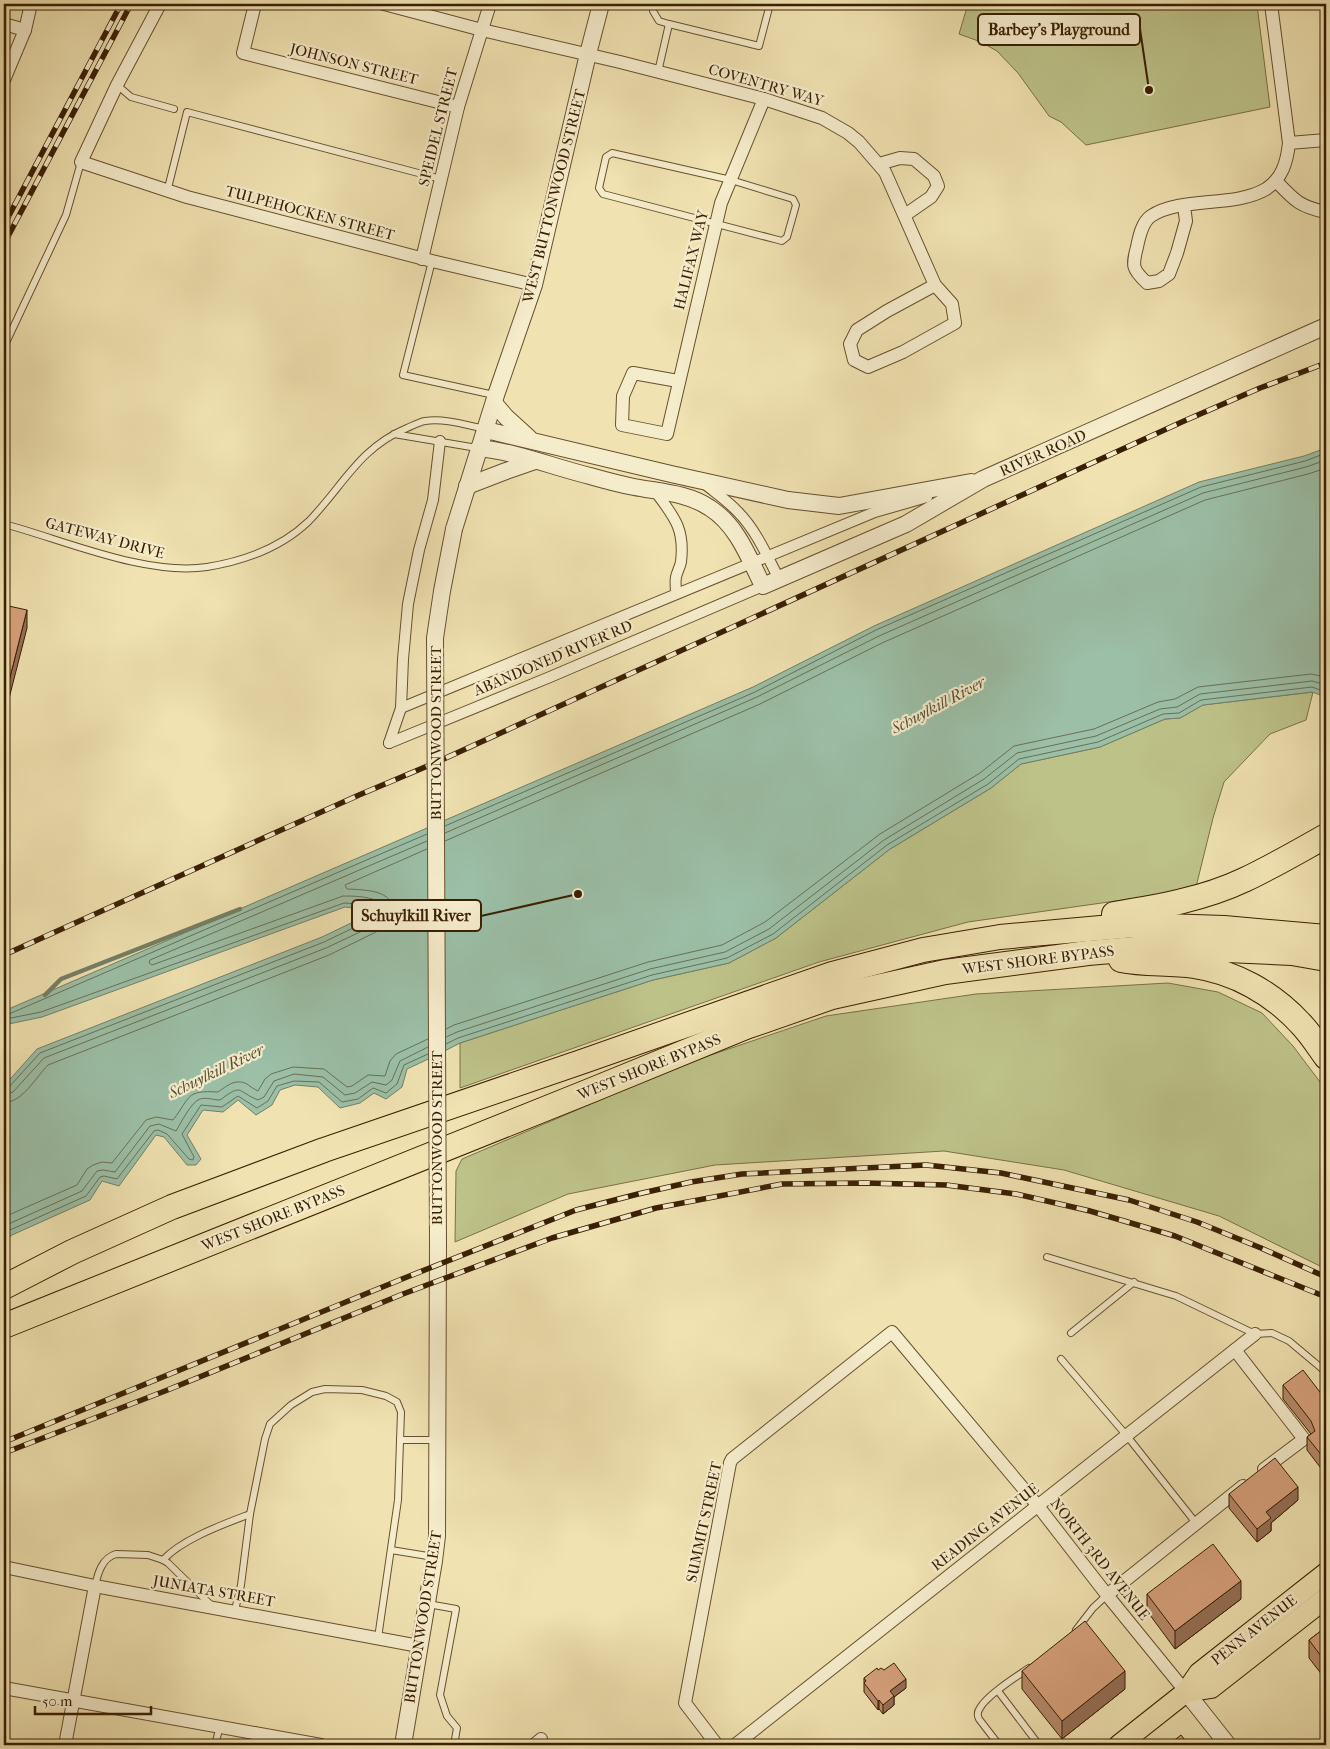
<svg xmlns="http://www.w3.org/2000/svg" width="1330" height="1749" viewBox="0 0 1330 1749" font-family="'IM FELL French Canon',serif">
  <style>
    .green { fill: #bdc289; stroke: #7b7046 }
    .water { fill: #9bbfa7; stroke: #747f65 }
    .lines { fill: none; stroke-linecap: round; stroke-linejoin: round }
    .shore { stroke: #6a6f54; stroke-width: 1 }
    .stream { stroke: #747f65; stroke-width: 4.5 }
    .service-casing { stroke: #67502e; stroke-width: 8 }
    .pedestrian-casing { stroke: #67502e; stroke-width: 12 }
    .minor-casing { stroke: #67502e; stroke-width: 14 }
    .tertiary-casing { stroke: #67502e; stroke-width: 18 }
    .primary-casing { stroke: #391f02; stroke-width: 22 }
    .motorway-casing { stroke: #391f02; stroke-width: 26 }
    .service { stroke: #f5eccc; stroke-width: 6 }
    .pedestrian { stroke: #f5eccc; stroke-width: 10 }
    .minor { stroke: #f5eccc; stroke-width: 12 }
    .tertiary { stroke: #f5eccc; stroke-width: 16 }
    .primary { stroke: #f0e2b1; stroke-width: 20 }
    .motorway { stroke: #f0e2b1; stroke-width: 24 }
    .rail-casing { stroke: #391f02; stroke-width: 5.5 }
    .rail { stroke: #f5eccc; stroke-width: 4; stroke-dasharray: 11; stroke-linecap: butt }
    .tertiary-bridge-casing { stroke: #67502e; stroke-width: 18; stroke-linecap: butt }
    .tertiary-bridge { stroke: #f5eccc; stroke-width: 16 }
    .wall { fill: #b78a6a; stroke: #391f02 }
    .shaded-wall { fill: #957056; stroke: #391f02 }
    .building { fill: #d5a07b; stroke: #391f02 }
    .labels { text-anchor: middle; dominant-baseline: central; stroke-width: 4.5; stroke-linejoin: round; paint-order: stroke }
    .street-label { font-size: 15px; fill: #391f02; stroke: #f5eccc }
    .water-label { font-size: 16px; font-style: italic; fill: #564f34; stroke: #f5eccc }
    .leader { fill: none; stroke: #391f02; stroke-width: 2 }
    .callout-dot { fill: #391f02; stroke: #f5eccc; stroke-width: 2 }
    .callout { fill: #f5eccc; stroke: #391f02; stroke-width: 2 }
    .callout-label { font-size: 16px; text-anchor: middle; font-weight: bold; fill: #391f02 }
  </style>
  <rect width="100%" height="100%" fill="#f0e2b1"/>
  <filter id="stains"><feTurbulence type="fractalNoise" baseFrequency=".004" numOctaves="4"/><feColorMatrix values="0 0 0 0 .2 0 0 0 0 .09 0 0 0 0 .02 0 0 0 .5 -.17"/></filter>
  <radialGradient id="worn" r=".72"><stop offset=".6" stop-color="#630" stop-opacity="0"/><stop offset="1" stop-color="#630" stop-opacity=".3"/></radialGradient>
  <g class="green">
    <path d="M 968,4 L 1252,4 L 1257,5 L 1270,107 L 1086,145 L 1061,122 L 1049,116 L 1018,73 L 997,51 L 981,42 L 959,34 Z"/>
    <path d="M 1313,692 L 1306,720 L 1270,734 L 1224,782 L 1213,818 L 1196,887 L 1158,895 L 968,922 L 819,962 L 460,1088 L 460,1043 L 653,980 L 729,963 L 776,938 L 890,849 L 991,788 L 1021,764 L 1100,747 L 1165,719 L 1180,718 L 1203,705 Z"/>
    <path d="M 1168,983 L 1218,992 L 1262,1013 L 1293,1046 L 1326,1090 L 1326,1269 L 1219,1216 L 1064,1170 L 944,1151 L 715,1165 L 568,1194 L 455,1242 L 456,1171 L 462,1159 L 687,1063 L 826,1016 L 976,994 Z"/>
  </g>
  <path class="water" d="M 1326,448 L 1326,697 L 1312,692 L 1203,705 L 1180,718 L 1165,719 L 1100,747 L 1021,764 L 991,788 L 890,849 L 776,938 L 729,963 L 653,980 L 460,1043 L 437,1055 L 407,1069 L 402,1087 L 386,1099 L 374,1093 L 360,1103 L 340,1108 L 318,1087 L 295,1085 L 280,1090 L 272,1105 L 256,1115 L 238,1100 L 223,1112 L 203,1110 L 187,1135 L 201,1159 L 196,1165 L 187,1165 L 164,1137 L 156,1135 L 119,1186 L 102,1181 L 90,1200 L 12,1235 L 4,1242 L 4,1086 L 37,1049 L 322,937 L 376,911 L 345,907 L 42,1017 L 4,1025 L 4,1011 L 753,687 L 874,626 L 1199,482 L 1304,456 Z"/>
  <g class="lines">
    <g class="shore">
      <path d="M 445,826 L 755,692 L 876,630 L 1201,487 L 1305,461 L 1326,453"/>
      <path d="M 445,833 L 757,697 L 879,636 L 1203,493 L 1306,467 L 1326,460"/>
      <path d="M 445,841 L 760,704 L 882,643 L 1205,500 L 1308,474 L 1326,468"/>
      <path d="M 446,1029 L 454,1025 L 648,962 L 722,945 L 765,922 L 880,834 L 980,773 L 1014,746 L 1094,729 L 1158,702 L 1175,699 L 1198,687 L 1311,674 L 1326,677"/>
      <path d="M 446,1037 L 457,1032 L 650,969 L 725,952 L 769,929 L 884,840 L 984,779 L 1017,753 L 1096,736 L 1160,709 L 1177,707 L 1200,694 L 1312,681 L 1326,685"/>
      <path d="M 446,1044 L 458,1038 L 652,975 L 727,958 L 773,934 L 887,845 L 988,784 L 1019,759 L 1098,742 L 1163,714 L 1179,713 L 1201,700 L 1312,687 L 1326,692"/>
      <path d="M 4,1089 L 9,1087 L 40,1053 L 324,942 L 376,917 L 379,914 L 379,910 L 374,905 L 344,903 L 41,1012 L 11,1018 L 8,1016 L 9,1014 L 427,834"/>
      <path d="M 4,1095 L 13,1092 L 44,1058 L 326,948 L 379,923 C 382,920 385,917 385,912 C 386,896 354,896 343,896 L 152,965 L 149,963 L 150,960 L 427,841"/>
      <path d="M 4,1103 C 23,1102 36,1077 48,1065 L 329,955 L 382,929 C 388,925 392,920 393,913 C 395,889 363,890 347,889 L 345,885 L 427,849"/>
      <path d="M 4,1217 L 77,1185 L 87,1169 L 93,1165 L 102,1162 L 112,1163 L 146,1120 L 156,1117 L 173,1120 C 191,1097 185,1090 218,1092 C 227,1086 235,1078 247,1084 C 251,1087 254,1089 258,1091 L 265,1079 L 271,1074 L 293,1067 L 324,1069 L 347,1087 L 352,1086 L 368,1075 L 385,1076 L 390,1061 L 396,1054 L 428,1039"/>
      <path d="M 4,1226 L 82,1191 L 97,1171 L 103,1170 L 115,1172 L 150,1126 L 159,1124 L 176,1131 C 181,1123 191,1102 200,1099 C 206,1097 214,1100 220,1100 C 243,1083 236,1091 258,1100 L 264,1097 L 274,1081 L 294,1074 L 323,1077 L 345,1095 L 355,1093 L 372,1082 L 386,1085 L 392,1080 L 400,1061 L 428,1047"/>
      <path d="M 4,1235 L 10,1230 L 86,1196 L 100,1177 L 104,1176 L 117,1179 L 154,1131 L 158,1130 L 167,1134 L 189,1159 L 193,1160 L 194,1157 L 182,1134 L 201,1105 L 222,1107 L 238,1096 L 257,1108 L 268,1101 L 277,1086 L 294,1081 L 319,1082 L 342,1102 L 358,1099 L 373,1088 L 386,1093 L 397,1084 L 404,1065 L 428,1054"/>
    </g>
    <path class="stream" d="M 45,995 L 61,979 L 240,909"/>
    <defs>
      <g id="service">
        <path d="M 655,4 L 653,11 L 659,21 L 669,24"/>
        <path d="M 658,72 L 669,24 L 759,46 L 770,4"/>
        <path d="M 117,85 L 131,97 L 174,109"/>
        <path d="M 612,153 L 731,180 L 793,199 L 796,205 L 787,237 L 782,241 L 603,194 L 599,188 L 606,157 Z"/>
        <path d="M 167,192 L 187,112 L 441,179"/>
        <path d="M 432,261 L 403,375 L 494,395"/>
        <path d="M 4,347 L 66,215 L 81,162"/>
        <path d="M 394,434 L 477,448"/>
        <path d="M 4,524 C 64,540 145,576 207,567 C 244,561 281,548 309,521 C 343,486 359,448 407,428 C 412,426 419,422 425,421 C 444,418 466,425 485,429"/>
        <path d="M 1047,1257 L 1176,1296 L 1255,1334 L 1272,1333 L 1289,1341 L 1326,1372"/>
        <path d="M 1071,1333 L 1134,1282"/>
        <path d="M 1061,1359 L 1127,1436 L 1196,1523"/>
        <path d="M 400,1440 L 437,1440"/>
        <path d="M 391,1550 L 434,1557"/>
        <path d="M 163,1560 C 182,1539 224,1524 250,1514"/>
        <path d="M 95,1586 C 98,1573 102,1558 116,1554 L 148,1555 L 163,1560 L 168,1563 L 211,1605"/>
        <path d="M 428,1604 L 456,1609 L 440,1695 L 447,1716 L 457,1728 L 454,1745"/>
        <path d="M 235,1610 L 241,1585 L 250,1514 L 265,1439 L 270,1424 L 291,1405 L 312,1392 L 325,1389 L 362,1390 L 386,1396 L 397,1402 L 401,1412 L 398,1500 L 378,1638"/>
        <path d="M 1076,1630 L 1093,1608 L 1107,1595"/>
        <path d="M 998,1691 L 1039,1745"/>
        <path d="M 215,1745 L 220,1726"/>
        <path d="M 999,1745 L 979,1719 C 977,1715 977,1712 980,1708 C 987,1695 1016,1677 1029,1668"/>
      </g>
      <g id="pedestrian">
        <path d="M 705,484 C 716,493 728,501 738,512 C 756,530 767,556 779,579"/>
        <path d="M 655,491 C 674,517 685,528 681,562 C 680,567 677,572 676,577 C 675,582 676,588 676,593"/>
        <path d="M 401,708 L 875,512 L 927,497"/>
        <path d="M 389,743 L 550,677 L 763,586"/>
        <path d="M 389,743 L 401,708 L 403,659 L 408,604 L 419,550 L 433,500 L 440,441"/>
      </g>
      <g id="minor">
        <path d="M 160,4 L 117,85 L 81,162 L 187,197 L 432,261 L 534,285"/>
        <path d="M 255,4 L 243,53 L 458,107"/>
        <path d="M 384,4 L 482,30 L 620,62 L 764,99 L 822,118 L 848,133 L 859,142 L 885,172 L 935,285 L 952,304 L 955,323 L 903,352 L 868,367 L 854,360 L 850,344 L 857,330 L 887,311 L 935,285"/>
        <path d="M 4,24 L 25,30"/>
        <path d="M 4,80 L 25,30 L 31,4"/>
        <path d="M 1289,143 L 1326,140"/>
        <path d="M 879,164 L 900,158 L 914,159 L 934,176 L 938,186 L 931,197 L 905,215"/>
        <path d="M 1276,181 C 1294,200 1300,207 1326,212"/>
        <path d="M 1184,206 L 1186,221 L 1177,253 L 1169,274 L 1159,281 L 1147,283 C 1132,269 1132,266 1137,247 C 1139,237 1142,222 1151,216 C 1182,196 1234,208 1266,189 C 1282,179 1287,162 1289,143 L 1271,4"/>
        <path d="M 422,259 L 458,107 L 490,4"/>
        <path d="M 678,381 L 633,373 L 623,396 L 622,425 L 667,434 L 721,203 L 764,99"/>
        <path d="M 1235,1350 L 1304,1439 L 1264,1469"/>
        <path d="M 4,1567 L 95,1586 L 419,1646"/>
        <path d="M 1107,1595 L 1243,1486"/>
        <path d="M 4,1688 L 321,1745"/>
        <path d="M 65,1745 L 95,1586"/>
        <path d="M 534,1745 L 541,1739"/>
        <path d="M 717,1745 L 685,1703 L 730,1463 L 732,1459 L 892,1332 L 1038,1506 L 1107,1595 L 1186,1692"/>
        <path d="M 735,1745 L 1255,1334"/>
      </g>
      <g id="tertiary">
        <path d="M 494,403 L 506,417 L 529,438"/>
        <path d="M 486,430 L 671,474 L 788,500 L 839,506 L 971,482"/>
        <path d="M 479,448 C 517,452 553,467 590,476 C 604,480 619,484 634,487 C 660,492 688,493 710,508 C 737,525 749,558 763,586 L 906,524 L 983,479 L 1326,326"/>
        <path d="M 467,486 L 506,471 L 535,461"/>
        <path d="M 454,529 L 496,395 L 534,285 L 588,54 L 601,4"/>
        <path d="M 1186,1692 L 1228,1745"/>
        <path d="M 403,1745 L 434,1561 L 437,1536 L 438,1242"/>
      </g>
      <g id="primary">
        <path d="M 1186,1692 L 1211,1688 L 1326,1598"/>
        <path d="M 1119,1745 L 1186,1692 L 1199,1673 L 1326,1573"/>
      </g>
      <g id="motorway">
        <path d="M 1114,914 C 1158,907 1204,899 1244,880 C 1272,867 1299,851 1326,836"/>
        <path d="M 1121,960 C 1145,965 1170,962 1194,966 C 1235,972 1272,993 1300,1023 C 1310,1033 1318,1046 1326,1057"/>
        <path d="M 4,1287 L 72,1252 L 172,1207 L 324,1150 L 584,1061 L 832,974 L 923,950 L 1000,937 L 1134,925 L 1224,928 L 1326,937"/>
        <path d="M 4,1326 L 592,1090 L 746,1027 L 832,997 L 945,972 L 1088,953 L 1158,947 L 1292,953 L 1326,959"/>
      </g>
    </defs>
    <use href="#service" class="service-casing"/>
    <use href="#pedestrian" class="pedestrian-casing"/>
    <use href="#minor" class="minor-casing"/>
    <use href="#tertiary" class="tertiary-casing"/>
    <use href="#primary" class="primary-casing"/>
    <use href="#motorway" class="motorway-casing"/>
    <use href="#service" class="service"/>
    <use href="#pedestrian" class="pedestrian"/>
    <use href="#minor" class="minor"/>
    <use href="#tertiary" class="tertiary"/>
    <use href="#primary" class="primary"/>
    <use href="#motorway" class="motorway"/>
    <defs>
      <g id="rail">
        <path d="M 4,225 L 121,4"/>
        <path d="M 4,244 L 131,4"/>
        <path d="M 4,955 L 359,795 L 437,762 L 1184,421 L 1260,388 L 1326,363"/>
        <path d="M 4,1442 L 402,1279 L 576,1210 L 638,1194 L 691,1182 L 742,1174 L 926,1165 L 1001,1173 L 1129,1200 L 1197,1222 L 1261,1248 L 1326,1277"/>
        <path d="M 4,1453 L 165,1391 L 403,1294 L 552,1238 L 656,1208 L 782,1184 L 865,1183 L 946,1185 L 1016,1194 L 1090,1211 L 1175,1236 L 1326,1297"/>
      </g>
    </defs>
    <use href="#rail" class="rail-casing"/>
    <use href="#rail" class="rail"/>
    <defs>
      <path id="tertiary-bridge" d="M 438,1242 L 435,638 L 442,591 L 454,529"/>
    </defs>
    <use href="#tertiary-bridge" class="tertiary-bridge-casing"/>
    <use href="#tertiary-bridge" class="tertiary-bridge"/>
  </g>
  <g class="wall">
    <path d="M 1283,1385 L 1326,1400 L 1326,1468 L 1323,1471 L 1307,1450 L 1307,1437 L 1311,1434 L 1283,1399 Z"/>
    <path d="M 1229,1494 L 1298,1500 L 1271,1523 L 1271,1531 L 1257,1542 L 1229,1508 Z"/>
    <path d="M 1147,1594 L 1241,1599 L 1175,1649 L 1147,1611 Z"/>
    <path d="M 1326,1627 L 1326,1680 L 1309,1658 L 1309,1640 Z"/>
    <path d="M 878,1670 L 884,1670 L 906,1688 L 894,1697 L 894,1705 L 883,1714 L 879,1709 L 878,1710 L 864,1692 L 864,1678 Z"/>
    <path d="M 1022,1671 L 1125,1689 L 1062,1739 L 1022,1689 Z"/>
  </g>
  <g class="shaded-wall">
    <path d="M 27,610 L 27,628 L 4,718 L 4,701 Z"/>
    <path d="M 1326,1455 L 1326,1468 L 1323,1471 L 1323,1457 Z"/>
    <path d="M 1298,1487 L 1298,1500 L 1271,1523 L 1271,1531 L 1257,1542 L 1257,1529 L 1266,1512 Z"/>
    <path d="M 1241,1581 L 1241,1599 L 1175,1649 L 1175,1631 Z"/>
    <path d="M 1125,1671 L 1125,1689 L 1062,1739 L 1062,1721 Z"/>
    <path d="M 906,1679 L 906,1688 L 894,1697 L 894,1705 L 883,1714 L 883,1705 L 890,1691 Z"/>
    <path d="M 879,1700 L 879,1709 L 878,1710 L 878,1701 Z"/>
  </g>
  <g class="building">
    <path d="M 4,605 L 27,610 L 4,701 Z"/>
    <path d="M 1303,1370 L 1326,1400 L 1326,1455 L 1323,1457 L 1307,1437 L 1315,1431 L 1311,1421 L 1283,1385 Z"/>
    <path d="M 1275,1458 L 1298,1487 L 1266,1512 L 1271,1518 L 1257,1529 L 1229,1494 Z"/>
    <path d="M 1213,1544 L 1241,1581 L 1175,1631 L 1147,1594 Z"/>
    <path d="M 1085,1621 L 1125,1671 L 1062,1721 L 1022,1671 Z"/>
    <path d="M 1326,1627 L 1326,1663 L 1309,1640 Z"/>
    <path d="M 894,1663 L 906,1679 L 890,1691 L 894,1696 L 883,1705 L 879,1700 L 878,1701 L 864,1683 L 866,1681 L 864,1678 L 877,1668 L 878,1670 L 881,1668 L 884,1670 Z"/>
    <path d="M 1181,1735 L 1189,1745 L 1168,1745 Z"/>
  </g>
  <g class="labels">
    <g class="street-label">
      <text transform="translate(354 64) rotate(14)">JOHNSON STREET</text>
      <text transform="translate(766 85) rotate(16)">COVENTRY WAY</text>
      <text transform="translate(438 127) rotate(-76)">SPEIDEL STREET</text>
      <text transform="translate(554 196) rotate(-76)">WEST BUTTONWOOD STREET</text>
      <text transform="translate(310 213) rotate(15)">TULPEHOCKEN STREET</text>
      <text transform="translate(691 260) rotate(-76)">HALIFAX WAY</text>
      <text transform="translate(1043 453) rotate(-24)">RIVER ROAD</text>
      <text transform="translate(105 538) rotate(15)">GATEWAY DRIVE</text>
      <text transform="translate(553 658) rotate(-23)">ABANDONED RIVER RD</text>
      <text transform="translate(436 733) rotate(-90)">BUTTONWOOD STREET</text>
      <text transform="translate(1038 960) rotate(-7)">WEST SHORE BYPASS</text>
      <text transform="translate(649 1067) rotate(-22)">WEST SHORE BYPASS</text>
      <text transform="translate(437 1138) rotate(-90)">BUTTONWOOD STREET</text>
      <text transform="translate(273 1218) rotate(-22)">WEST SHORE BYPASS</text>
      <text transform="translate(704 1522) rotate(-78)">SUMMIT STREET</text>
      <text transform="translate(985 1527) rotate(-38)">READING AVENUE</text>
      <text transform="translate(1100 1559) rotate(52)">NORTH 3RD AVENUE</text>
      <text transform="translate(214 1591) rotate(10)">JUNIATA STREET</text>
      <text transform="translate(423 1617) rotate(-81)">BUTTONWOOD STREET</text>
      <text transform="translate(1254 1630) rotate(-38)">PENN AVENUE</text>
    </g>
    <g class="water-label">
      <text transform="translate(938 705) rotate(-28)">Schuylkill River</text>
      <text transform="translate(216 1071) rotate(-26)">Schuylkill River</text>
    </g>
  </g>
  <path class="leader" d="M1149 90L1140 29M578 894L481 916"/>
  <g class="callout-dot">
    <circle cx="1149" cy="90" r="5"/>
    <circle cx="578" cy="894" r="5"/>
  </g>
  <g class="callout">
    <rect x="978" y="14" width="162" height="31" rx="5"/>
    <rect x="352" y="900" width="129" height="31" rx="5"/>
  </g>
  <g class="callout-label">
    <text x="1059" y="35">Barbey's Playground</text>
    <text x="416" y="921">Schuylkill River</text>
  </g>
  <rect width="1330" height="1749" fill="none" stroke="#f0e2b1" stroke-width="20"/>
  <rect x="5" y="5" width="1320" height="1739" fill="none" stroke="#391f02" stroke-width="2.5"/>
  <rect x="10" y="10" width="1310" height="1729" fill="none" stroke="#391f02"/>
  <path d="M35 1706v8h116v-8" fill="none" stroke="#391f02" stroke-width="2.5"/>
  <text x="42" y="1706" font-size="15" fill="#391f02" stroke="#f5eccc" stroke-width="4" paint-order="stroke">50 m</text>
  <rect width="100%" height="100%" filter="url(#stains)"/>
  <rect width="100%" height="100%" fill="url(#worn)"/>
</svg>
